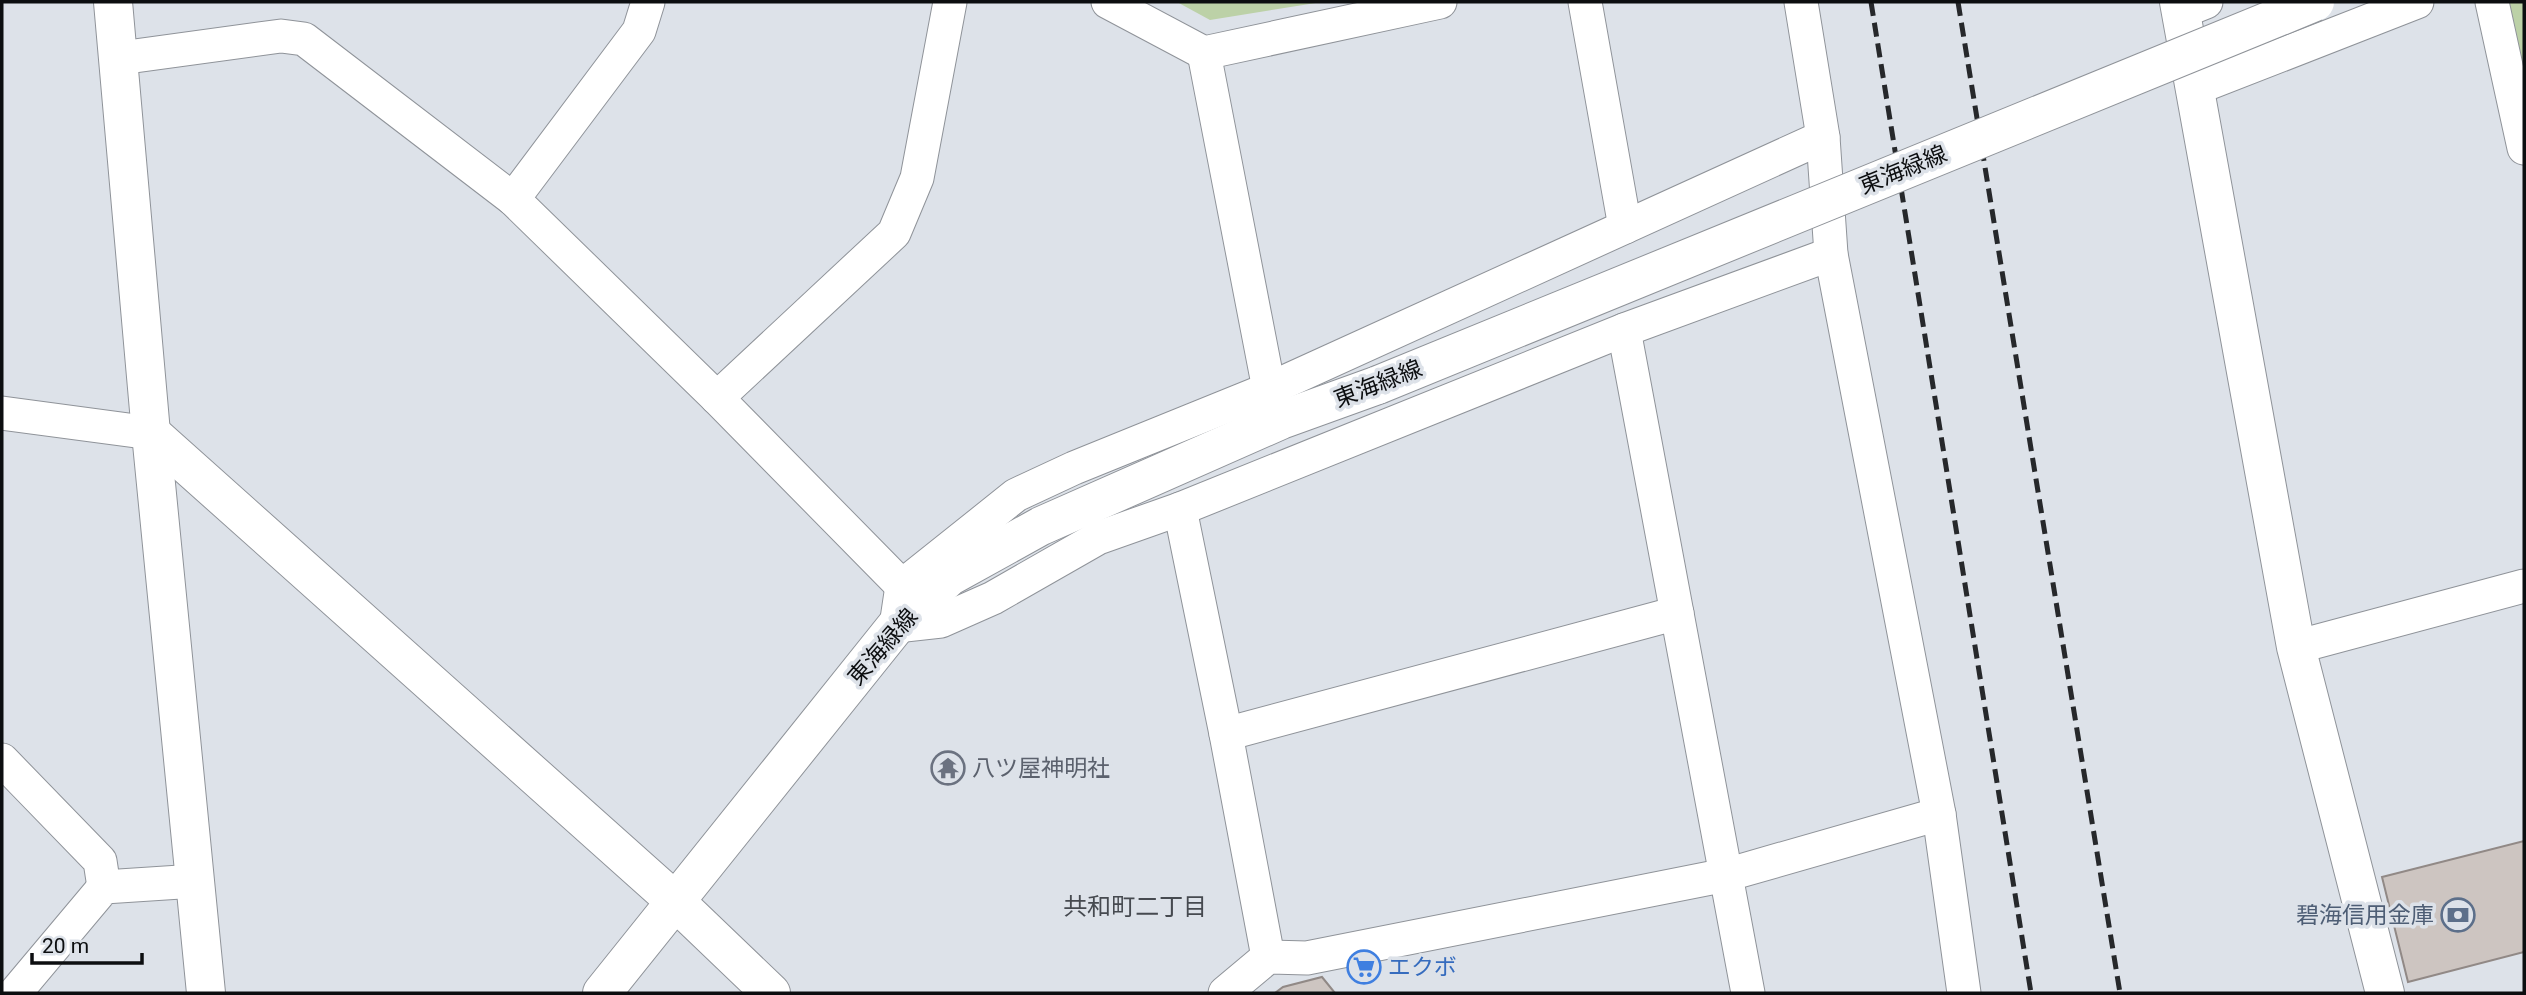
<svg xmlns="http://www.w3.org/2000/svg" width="2526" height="995" viewBox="0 0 2526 995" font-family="Roboto,'Noto Sans JP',sans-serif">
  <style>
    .green { fill: #bcd1a7 }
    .building { fill: #cdc5c1; stroke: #918986; stroke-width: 2 }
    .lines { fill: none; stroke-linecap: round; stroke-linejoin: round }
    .minor-casing { stroke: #8f9399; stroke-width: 35 }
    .tertiary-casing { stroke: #8f9399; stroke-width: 40 }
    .secondary-casing { stroke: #8f9399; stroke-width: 40 }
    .minor { stroke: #fff; stroke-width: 33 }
    .tertiary { stroke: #fff; stroke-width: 38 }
    .secondary { stroke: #fff; stroke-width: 38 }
    .rail { stroke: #26282b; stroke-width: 5; stroke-dasharray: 14 7; stroke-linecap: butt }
    .secondary-bridge-casing { stroke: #8f9399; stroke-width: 40; stroke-linecap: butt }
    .secondary-bridge { stroke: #fff; stroke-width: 38 }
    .labels { text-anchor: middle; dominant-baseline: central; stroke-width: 7; stroke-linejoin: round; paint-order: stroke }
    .street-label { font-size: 23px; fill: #0c0e10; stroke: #dde2e9 }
    .worship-label { font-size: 23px; fill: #5b616d; stroke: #dde2e9; text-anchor: start }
    .service-label { font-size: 23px; fill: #4e5e75; stroke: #dde2e9; text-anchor: end }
    .shop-label { font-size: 23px; fill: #366cbe; stroke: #dde2e9; text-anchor: start }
    .neighbourhood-label { font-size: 24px; fill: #464a50; stroke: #dde2e9 }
  </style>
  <rect width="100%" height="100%" fill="#dde2e9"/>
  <g class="green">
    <path d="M 1177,2 L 1322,2 L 1210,20 Z"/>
    <path d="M 2508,2 L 2524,2 L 2524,70 L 2507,4 Z"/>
  </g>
  <g class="building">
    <path d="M 2524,841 L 2524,952 L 2408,982 L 2382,877 Z"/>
    <path d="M 1322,977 L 1335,993 L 1275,993 L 1283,987 Z"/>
  </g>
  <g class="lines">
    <defs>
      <g id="minor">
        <path d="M 1108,2 L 1204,53 L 1440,2"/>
        <path d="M 1585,2 L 1625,227"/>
        <path d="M 1801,2 L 1823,137 L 1831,254 L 1939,814 L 1964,993"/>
        <path d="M 2492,2 L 2524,148"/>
        <path d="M 2181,12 L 2206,2"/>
        <path d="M 1204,53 L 1269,389"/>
        <path d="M 120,58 L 281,36 L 304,39 L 513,199 L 717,398 L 902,586"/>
        <path d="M 2194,89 L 2417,2"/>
        <path d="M 1823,137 L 1269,389 L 1074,468 L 1016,495 L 902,586 L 896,626 L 941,621 L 993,598 L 1098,538 L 1180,509 L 1624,330 L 1831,254"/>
        <path d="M 513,199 L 639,31 L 648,2"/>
        <path d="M 1624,330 L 1748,993"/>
        <path d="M 717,398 L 894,233 L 917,178 L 950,2"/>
        <path d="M 2,413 L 151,433"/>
        <path d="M 1180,509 L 1226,734 L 1268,957"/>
        <path d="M 2296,647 L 2524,586"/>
        <path d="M 1226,734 L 1677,613"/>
        <path d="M 2,760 L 100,861 L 104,887"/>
        <path d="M 15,993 L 104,887 L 196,881"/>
        <path d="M 1225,993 L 1268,957 L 1307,958 L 1726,875 L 1939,814"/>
      </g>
      <g id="tertiary">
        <path d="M 113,2 L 151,433 L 206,993"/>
        <path d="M 2179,2 L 2296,647 L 2385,993"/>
        <path d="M 151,433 L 676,902 L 771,993"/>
      </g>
      <path id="secondary" d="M 602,993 L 896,626 L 949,577 L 1041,526 L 1281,420 L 1378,385"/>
    </defs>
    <use href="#minor" class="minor-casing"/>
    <use href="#tertiary" class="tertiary-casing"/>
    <use href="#secondary" class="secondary-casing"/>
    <use href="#minor" class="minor"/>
    <use href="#tertiary" class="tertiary"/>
    <use href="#secondary" class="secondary"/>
    <g class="rail">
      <path d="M 1871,2 L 2031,993"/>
      <path d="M 1958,2 L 2120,993"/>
    </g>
    <defs>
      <path id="secondary-bridge" d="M 1378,385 L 2315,2"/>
    </defs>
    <use href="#secondary-bridge" class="secondary-bridge-casing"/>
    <use href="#secondary-bridge" class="secondary-bridge"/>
  </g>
  <defs>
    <symbol id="temple-ring" viewBox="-11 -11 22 22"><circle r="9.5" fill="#dde2e9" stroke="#6b7280" stroke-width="1.5"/><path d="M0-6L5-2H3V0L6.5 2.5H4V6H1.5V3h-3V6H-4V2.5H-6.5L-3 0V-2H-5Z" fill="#6b7280"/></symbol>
    <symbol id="bank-ring" viewBox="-11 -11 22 22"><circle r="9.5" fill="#dde2e9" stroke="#5c6f8a" stroke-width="1.5"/><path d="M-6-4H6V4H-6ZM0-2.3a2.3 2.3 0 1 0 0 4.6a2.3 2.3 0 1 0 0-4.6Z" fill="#5c6f8a"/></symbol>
    <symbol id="supermarket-ring" viewBox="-11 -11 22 22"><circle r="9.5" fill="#dde2e9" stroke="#3f7fe0" stroke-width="1.5"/><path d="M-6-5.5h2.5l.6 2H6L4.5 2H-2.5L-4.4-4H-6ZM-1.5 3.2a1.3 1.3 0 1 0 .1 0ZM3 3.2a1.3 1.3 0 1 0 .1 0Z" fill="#3f7fe0"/></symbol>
  </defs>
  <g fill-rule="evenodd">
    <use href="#temple-ring" x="929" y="749" width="38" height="38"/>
    <use href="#bank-ring" x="2439" y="896" width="38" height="38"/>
    <use href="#supermarket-ring" x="1345" y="948" width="38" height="38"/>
  </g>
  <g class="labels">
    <g class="street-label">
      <text transform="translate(1903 170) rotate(-22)">東海緑線</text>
      <text transform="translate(1378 384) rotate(-21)">東海緑線</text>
      <text transform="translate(883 647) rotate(-49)">東海緑線</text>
    </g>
    <g class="worship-label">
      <text x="972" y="768">八ツ屋神明社</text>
    </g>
    <g class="service-label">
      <text x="2434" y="915">碧海信用金庫</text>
    </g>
    <g class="shop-label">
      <text x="1388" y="967">エクボ</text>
    </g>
    <g class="neighbourhood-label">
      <text x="1135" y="907">共和町二丁目</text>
    </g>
  </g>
  <rect width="2526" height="995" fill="none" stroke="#0c0e10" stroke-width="7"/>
  <path d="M32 953v10h110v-10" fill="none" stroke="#0c0e10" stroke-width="3.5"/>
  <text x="42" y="953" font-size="21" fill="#0c0e10" stroke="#dde2e9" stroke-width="5" paint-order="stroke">20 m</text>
</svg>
